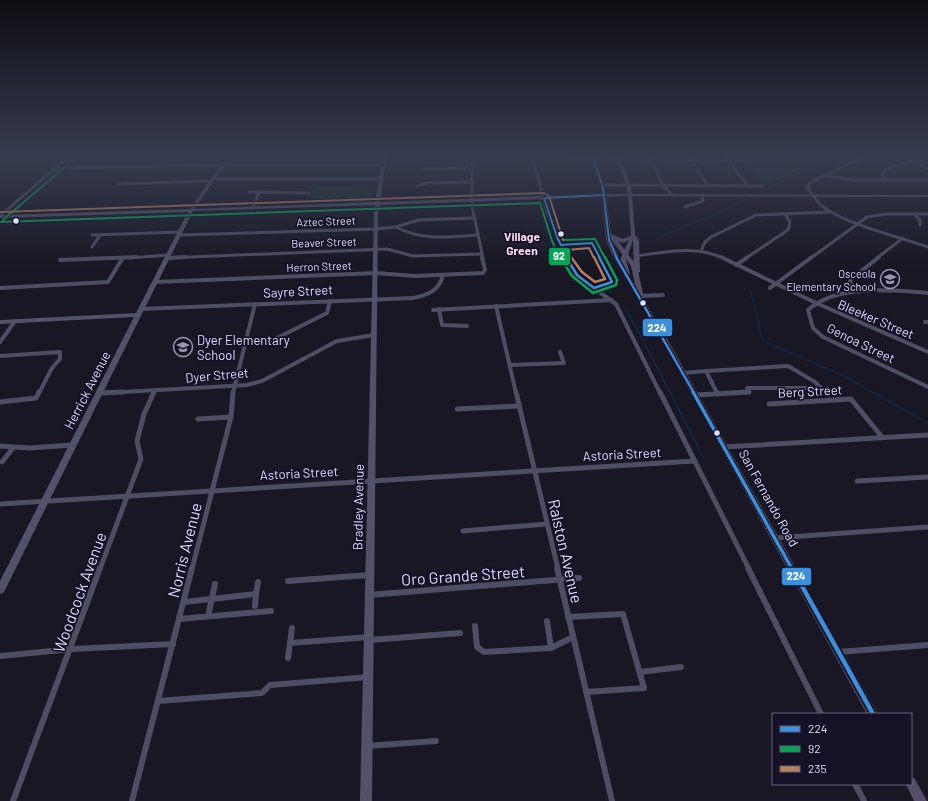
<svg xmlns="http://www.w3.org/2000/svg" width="928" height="801" viewBox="0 0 928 801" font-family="Barlow,sans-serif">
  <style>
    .green { fill: #162d2d }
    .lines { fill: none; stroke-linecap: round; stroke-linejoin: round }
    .stream-far1 { stroke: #132847; stroke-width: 1 }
    .stream { stroke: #132847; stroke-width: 1.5 }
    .street-far3 { stroke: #4d4d63; stroke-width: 3 }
    .street-far2 { stroke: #4d4d63; stroke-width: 4 }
    .street-far1 { stroke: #4d4d63; stroke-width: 5 }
    .street { stroke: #4d4d63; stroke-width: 6 }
    .secondary { fill: #515169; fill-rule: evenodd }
    .primary { fill: #554e66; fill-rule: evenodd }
    .bus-1-far3-casing { stroke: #151228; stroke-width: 4 }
    .bus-1-far2-casing { stroke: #151228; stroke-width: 5 }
    .bus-1-far1-casing { stroke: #151228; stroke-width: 6 }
    .bus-1-casing { stroke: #151228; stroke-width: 8 }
    .bus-2-far1-casing { stroke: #151228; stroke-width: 4 }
    .bus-2-casing { stroke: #151228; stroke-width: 5 }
    .bus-3-far1-casing { stroke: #151228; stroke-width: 4 }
    .bus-3-casing { stroke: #151228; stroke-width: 5 }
    .bus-1-far3 { stroke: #3a90db; stroke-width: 2 }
    .bus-1-far2 { stroke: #3a90db; stroke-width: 2.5 }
    .bus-1-far1 { stroke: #3a90db; stroke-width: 3.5 }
    .bus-1 { stroke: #3a90db; stroke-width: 4.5 }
    .bus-2-far1 { stroke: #00a651; stroke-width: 2 }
    .bus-2 { stroke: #00a651; stroke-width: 2.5 }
    .bus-3-far1 { stroke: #b6815c; stroke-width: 2 }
    .bus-3 { stroke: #b6815c; stroke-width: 2.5 }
    .bus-dot { fill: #dedbfc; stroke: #151228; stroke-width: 1.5 }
    .labels { text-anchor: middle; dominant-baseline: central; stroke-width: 3.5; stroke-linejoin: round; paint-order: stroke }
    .far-street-label { font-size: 11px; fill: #dedbfc; stroke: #151228 }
    .far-poi-label { font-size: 11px; fill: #dedbfc; stroke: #151228; text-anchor: end }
    .far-neighbourhood-label { font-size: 12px; font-weight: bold; fill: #fcddf2; stroke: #151228 }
    .street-label { font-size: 13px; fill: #dedbfc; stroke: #151228 }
    .poi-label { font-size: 13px; fill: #dedbfc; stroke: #151228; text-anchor: start }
    .near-street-label { font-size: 16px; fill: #dedbfc; stroke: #151228 }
    .line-badge { stroke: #151228; stroke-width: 1.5 }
    .badge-label { font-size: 11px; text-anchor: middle; font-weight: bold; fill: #fff }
  </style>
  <rect width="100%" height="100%" fill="#181723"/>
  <g class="green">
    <path d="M 741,155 L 780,155 L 787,163 L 806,166 L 764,187 L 760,185 L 763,182 Z"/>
    <path d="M 314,186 L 375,187 L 371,202 L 309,203 Z"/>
  </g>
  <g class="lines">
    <g class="stream-far1">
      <path d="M 759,193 L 835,155"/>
      <path d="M 661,236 L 711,216 L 749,198"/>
    </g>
    <g class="stream">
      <path d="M 599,281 L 612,293"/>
      <path d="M 751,292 L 762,339 L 767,343 L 842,375 L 928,423"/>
      <path d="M 627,310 L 703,456"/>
    </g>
    <g class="street-far3">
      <path d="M 472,155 L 472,206 L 483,258"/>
      <path d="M 532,155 L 547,212 L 567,258"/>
      <path d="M 649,155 L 664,187 L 672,195"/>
      <path d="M 688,155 L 708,186"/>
      <path d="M 724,155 L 748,186"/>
      <path d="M 875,155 L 845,165 L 810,183 L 807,188 C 812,193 816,200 821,205 C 839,222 902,238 928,247"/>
      <path d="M 569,159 L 749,161"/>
      <path d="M 913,163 L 928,168"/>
      <path d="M 55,168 L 224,165 L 384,165"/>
      <path d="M 422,169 L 472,168"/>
      <path d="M 825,175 L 851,180 L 928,180"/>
      <path d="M 213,179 L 381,179"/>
      <path d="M 887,180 L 882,174 C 893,163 913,162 928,161"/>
      <path d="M 118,184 L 211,181"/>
      <path d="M 603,185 L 763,186"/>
      <path d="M 417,186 L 427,183 L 472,182"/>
      <path d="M 249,192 L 309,193"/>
      <path d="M 685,207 L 703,201 L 702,195"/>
      <path d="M 252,208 L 259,193"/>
      <path d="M 914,214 L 920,220 L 920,225"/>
      <path d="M 396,227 C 422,241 449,237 477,235"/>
      <path d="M 92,235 L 180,232"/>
      <path d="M 179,235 L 376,229 L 396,227 L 418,220 L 473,218"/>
      <path d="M 92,247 L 100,235"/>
      <path d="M 701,251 L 705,242 L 711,237 L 756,215 L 831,212"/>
      <path d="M 636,256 C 665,252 695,245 723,258"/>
      <path d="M 129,258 L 168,255"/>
      <path d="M 167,258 L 387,249 L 413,256 L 481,254"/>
      <path d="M 746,258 L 788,230 L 790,222 L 785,214"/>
      <path d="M 811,258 L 867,217 L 886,214 L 928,214"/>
      <path d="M 877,258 L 903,238"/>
    </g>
    <g class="street-far2">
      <path d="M 566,257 L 572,270 L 578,277 L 616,304 L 660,393"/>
      <path d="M 721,257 L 816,303 L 928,352"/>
      <path d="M 167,258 L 186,257"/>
      <path d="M 60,260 L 137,257"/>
      <path d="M 736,265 L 748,257"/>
      <path d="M 155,282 L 376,273 L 415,276 L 483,273 L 485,270 L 482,257"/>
      <path d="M 0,288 L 108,282 L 122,259"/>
      <path d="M 770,288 L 812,257"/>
      <path d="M 859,292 L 851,285 L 850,280 L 879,257"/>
      <path d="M 928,293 C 892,290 837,284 808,310 L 813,328 L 823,337 L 928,387"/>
      <path d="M 640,296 L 663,295"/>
      <path d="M 496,306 L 516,393"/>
      <path d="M 141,309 L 413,298 C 428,295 439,291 443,275"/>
      <path d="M 439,309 L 442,325 L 467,326"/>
      <path d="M 433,310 L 612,300"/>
      <path d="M 925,322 L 928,322"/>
      <path d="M 0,342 L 15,321"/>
      <path d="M 245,342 L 271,341 L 327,313 L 330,301"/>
      <path d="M 0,356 L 60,352 L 60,359 L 52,368 L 39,393"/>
      <path d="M 510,365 L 564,363 L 560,352"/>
      <path d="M 706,371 L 788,366 L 815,382 L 821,388 L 747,388 L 749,392 L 736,393"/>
      <path d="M 683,373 L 706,371 L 717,393"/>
      <path d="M 105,393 L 247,385 L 262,381 L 337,341 L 374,335"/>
      <path d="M 154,393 L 155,390"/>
      <path d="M 233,393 L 255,304"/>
    </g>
    <g class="street-far1">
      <path d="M 516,392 L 558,569"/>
      <path d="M 660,392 L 749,569"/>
      <path d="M 717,392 L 718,394"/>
      <path d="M 99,393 L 123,392"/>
      <path d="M 695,395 L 749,392"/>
      <path d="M 0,402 L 36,398 L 39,392"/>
      <path d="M 769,404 L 851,399 L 882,437"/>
      <path d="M 457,409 L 519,406"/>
      <path d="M 198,419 L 231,417"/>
      <path d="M 0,446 L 29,448 L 73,445"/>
      <path d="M 724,447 L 928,435"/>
      <path d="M 2,462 L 13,448"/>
      <path d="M 857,481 L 928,477"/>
      <path d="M 0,504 L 695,461"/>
      <path d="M 463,531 L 547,524"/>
      <path d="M 775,538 L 928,527"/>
      <path d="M 100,569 L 141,459 L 137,441 L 144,414 L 154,392"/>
      <path d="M 192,569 L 231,417 L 233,392"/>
    </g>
    <g class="street">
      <path d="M 557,568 L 612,801"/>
      <path d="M 748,568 L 821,714"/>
      <path d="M 288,581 L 369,575"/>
      <path d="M 256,594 L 258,582"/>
      <path d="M 369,595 L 579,578"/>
      <path d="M 184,602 L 256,594 L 255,606"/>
      <path d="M 209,612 L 215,584"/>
      <path d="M 568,617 L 623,614 L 644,688 L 586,692"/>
      <path d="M 179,619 L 271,611"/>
      <path d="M 547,621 L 551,648"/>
      <path d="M 475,626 L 477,647 L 484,652 L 551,648 L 573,637"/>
      <path d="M 370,640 L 460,633"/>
      <path d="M 290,643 L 370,637"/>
      <path d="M 838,652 L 928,645"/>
      <path d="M 0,656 L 72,649 L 173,644"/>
      <path d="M 288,658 L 292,628"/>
      <path d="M 640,672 L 681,667"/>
      <path d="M 158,701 L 262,693 L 270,685 L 369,677"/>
      <path d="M 367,746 L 436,741"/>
      <path d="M 855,784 L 864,801"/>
      <path d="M 13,801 L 100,568"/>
      <path d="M 132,801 L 192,568"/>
    </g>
    <path class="secondary" d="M 68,155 L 73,155 L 3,215 L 190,209 L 228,155 L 232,155 L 194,209 L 375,202 L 383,155 L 387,155 L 380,202 L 600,194 L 627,194 L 627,186 L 614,155 L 618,155 L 631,186 L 632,194 L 928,195 L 928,197 L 632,196 L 635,235 L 639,240 L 640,272 L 637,274 L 634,272 L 633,240 L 626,260 L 630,274 L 627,276 L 624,274 L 620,260 L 631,235 L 628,196 L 380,205 L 378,213 L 372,801 L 360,801 L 374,213 L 375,205 L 193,211 L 5,590 L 3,593 L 0,594 L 0,581 L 134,317 L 0,324 L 0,320 L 136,313 L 188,212 L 0,218 L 0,214 Z"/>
    <g class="primary">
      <path d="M 590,155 L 594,155 L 605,188 L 611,234 L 623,239 L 630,236 L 633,238 L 623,243 L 618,241 L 637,266 L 643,294 L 641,295 L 666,337 L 878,714 L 867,714 L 660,337 L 614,259 L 606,240 L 601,188 ZM 611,239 L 631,266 L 635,285 L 620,259 Z"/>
      <path d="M 911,777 L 915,779 L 927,801 L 914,801 L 906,784 L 911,784 Z"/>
    </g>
    <defs>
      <g id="bus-1-far3">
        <path d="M 592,155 L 603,188 L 609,240 L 617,258"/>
        <path d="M 561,245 L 592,243 L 600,258"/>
        <path d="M 567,258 L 557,237 L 544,198 L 604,195"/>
      </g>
      <g id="bus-1-far2">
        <path d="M 566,257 L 577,275 L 594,288 L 612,282 L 599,257"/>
        <path d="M 616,257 L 694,393"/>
      </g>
      <path id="bus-1-far1" d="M 693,392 L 792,569"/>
      <path id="bus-1" d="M 792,568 L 873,714"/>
      <g id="bus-2-far1">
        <path d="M 3,220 L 74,159"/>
        <path d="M 0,222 L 540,203 L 552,241 L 560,258"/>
        <path d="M 563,240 L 595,239 L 605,258"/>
      </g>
      <path id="bus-2" d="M 560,257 L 572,276 L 593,293 L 616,285 L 617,280 L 605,257"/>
      <g id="bus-3-far1">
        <path d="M 0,212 L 544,193 L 549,196 L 563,240"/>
        <path d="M 571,258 L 567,250 L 589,248 L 594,258"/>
      </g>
      <path id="bus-3" d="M 571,257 L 582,272 L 595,282 L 605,279 L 594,257"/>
    </defs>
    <use href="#bus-1-far3" class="bus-1-far3-casing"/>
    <use href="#bus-1-far2" class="bus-1-far2-casing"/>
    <use href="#bus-1-far1" class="bus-1-far1-casing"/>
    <use href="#bus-1" class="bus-1-casing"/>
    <use href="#bus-2-far1" class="bus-2-far1-casing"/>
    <use href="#bus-2" class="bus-2-casing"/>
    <use href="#bus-3-far1" class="bus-3-far1-casing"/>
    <use href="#bus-3" class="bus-3-casing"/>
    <use href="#bus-1-far3" class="bus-1-far3"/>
    <use href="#bus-1-far2" class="bus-1-far2"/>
    <use href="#bus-1-far1" class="bus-1-far1"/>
    <use href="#bus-1" class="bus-1"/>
    <use href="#bus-2-far1" class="bus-2-far1"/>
    <use href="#bus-2" class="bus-2"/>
    <use href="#bus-3-far1" class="bus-3-far1"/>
    <use href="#bus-3" class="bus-3"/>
  </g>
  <linearGradient id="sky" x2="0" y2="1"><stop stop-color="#0d0d13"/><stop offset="0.58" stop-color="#373c50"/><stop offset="1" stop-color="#373c50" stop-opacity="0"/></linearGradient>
  <rect width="928" height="268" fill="url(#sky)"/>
  <defs>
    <symbol id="school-ring" viewBox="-11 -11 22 22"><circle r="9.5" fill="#151228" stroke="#9996b0" stroke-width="1.5"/><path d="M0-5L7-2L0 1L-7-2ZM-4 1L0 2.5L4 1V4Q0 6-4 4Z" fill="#9996b0"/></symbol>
  </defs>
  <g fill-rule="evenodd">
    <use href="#school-ring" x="879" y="268" width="22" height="22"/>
    <use href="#school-ring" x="172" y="336" width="22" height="22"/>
  </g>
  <g class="bus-dot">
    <circle cx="16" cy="221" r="3.5"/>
    <circle cx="561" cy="234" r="3.5"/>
    <circle cx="643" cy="303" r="3.5"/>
    <circle cx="717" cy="433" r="3.5"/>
  </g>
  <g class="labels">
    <g class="far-street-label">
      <text transform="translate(326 221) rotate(-2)">Aztec Street</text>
      <text transform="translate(324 242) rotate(-2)">Beaver Street</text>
      <text transform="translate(319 266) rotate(-2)">Herron Street</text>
    </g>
    <g class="far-poi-label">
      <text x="876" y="273">Osceola<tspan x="876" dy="13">Elementary School</tspan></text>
    </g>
    <g class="far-neighbourhood-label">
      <text x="522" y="236">Village<tspan x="522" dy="14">Green</tspan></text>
    </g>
    <g class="street-label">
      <text transform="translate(298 291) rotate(-3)">Sayre Street</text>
      <text transform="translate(876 319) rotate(23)">Bleeker Street</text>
      <text transform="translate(861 343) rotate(26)">Genoa Street</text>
      <text transform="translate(217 375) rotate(-5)">Dyer Street</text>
      <text transform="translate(87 390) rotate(-63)">Herrick Avenue</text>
      <text transform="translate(810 391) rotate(-3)">Berg Street</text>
      <text transform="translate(622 454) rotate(-3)">Astoria Street</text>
      <text transform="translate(299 473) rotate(-3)">Astoria Street</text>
      <text transform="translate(769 498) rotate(61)">San Fernando Road</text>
      <text transform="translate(358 507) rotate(-89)">Bradley Avenue</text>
    </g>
    <g class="poi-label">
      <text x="197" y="340">Dyer Elementary<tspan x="197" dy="15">School</tspan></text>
    </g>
    <g class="near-street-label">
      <text transform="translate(184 550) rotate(-76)">Norris Avenue</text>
      <text transform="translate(566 551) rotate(77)">Ralston Avenue</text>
      <text transform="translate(463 575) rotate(-4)">Oro Grande Street</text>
      <text transform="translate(79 592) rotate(-70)">Woodcock Avenue</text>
    </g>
  </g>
  <g class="line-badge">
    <rect x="548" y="247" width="23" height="19" rx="4" fill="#00a651"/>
    <rect x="642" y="318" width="31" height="19" rx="4" fill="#3a90db"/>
    <rect x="781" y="567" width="31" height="19" rx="4" fill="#3a90db"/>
  </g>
  <g class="badge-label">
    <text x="559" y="260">92</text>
    <text x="657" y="332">224</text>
    <text x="796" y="580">224</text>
  </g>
  <rect x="772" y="713" width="140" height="72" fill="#151228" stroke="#65627d"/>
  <rect x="780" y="726" width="20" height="6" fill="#3a90db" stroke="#65627d"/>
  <text x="808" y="733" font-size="12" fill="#dedbfc">224</text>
  <rect x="780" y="746" width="20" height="6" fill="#00a651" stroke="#65627d"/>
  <text x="808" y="753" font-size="12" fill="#dedbfc">92</text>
  <rect x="780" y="766" width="20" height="6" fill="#b6815c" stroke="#65627d"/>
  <text x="808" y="773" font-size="12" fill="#dedbfc">235</text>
</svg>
